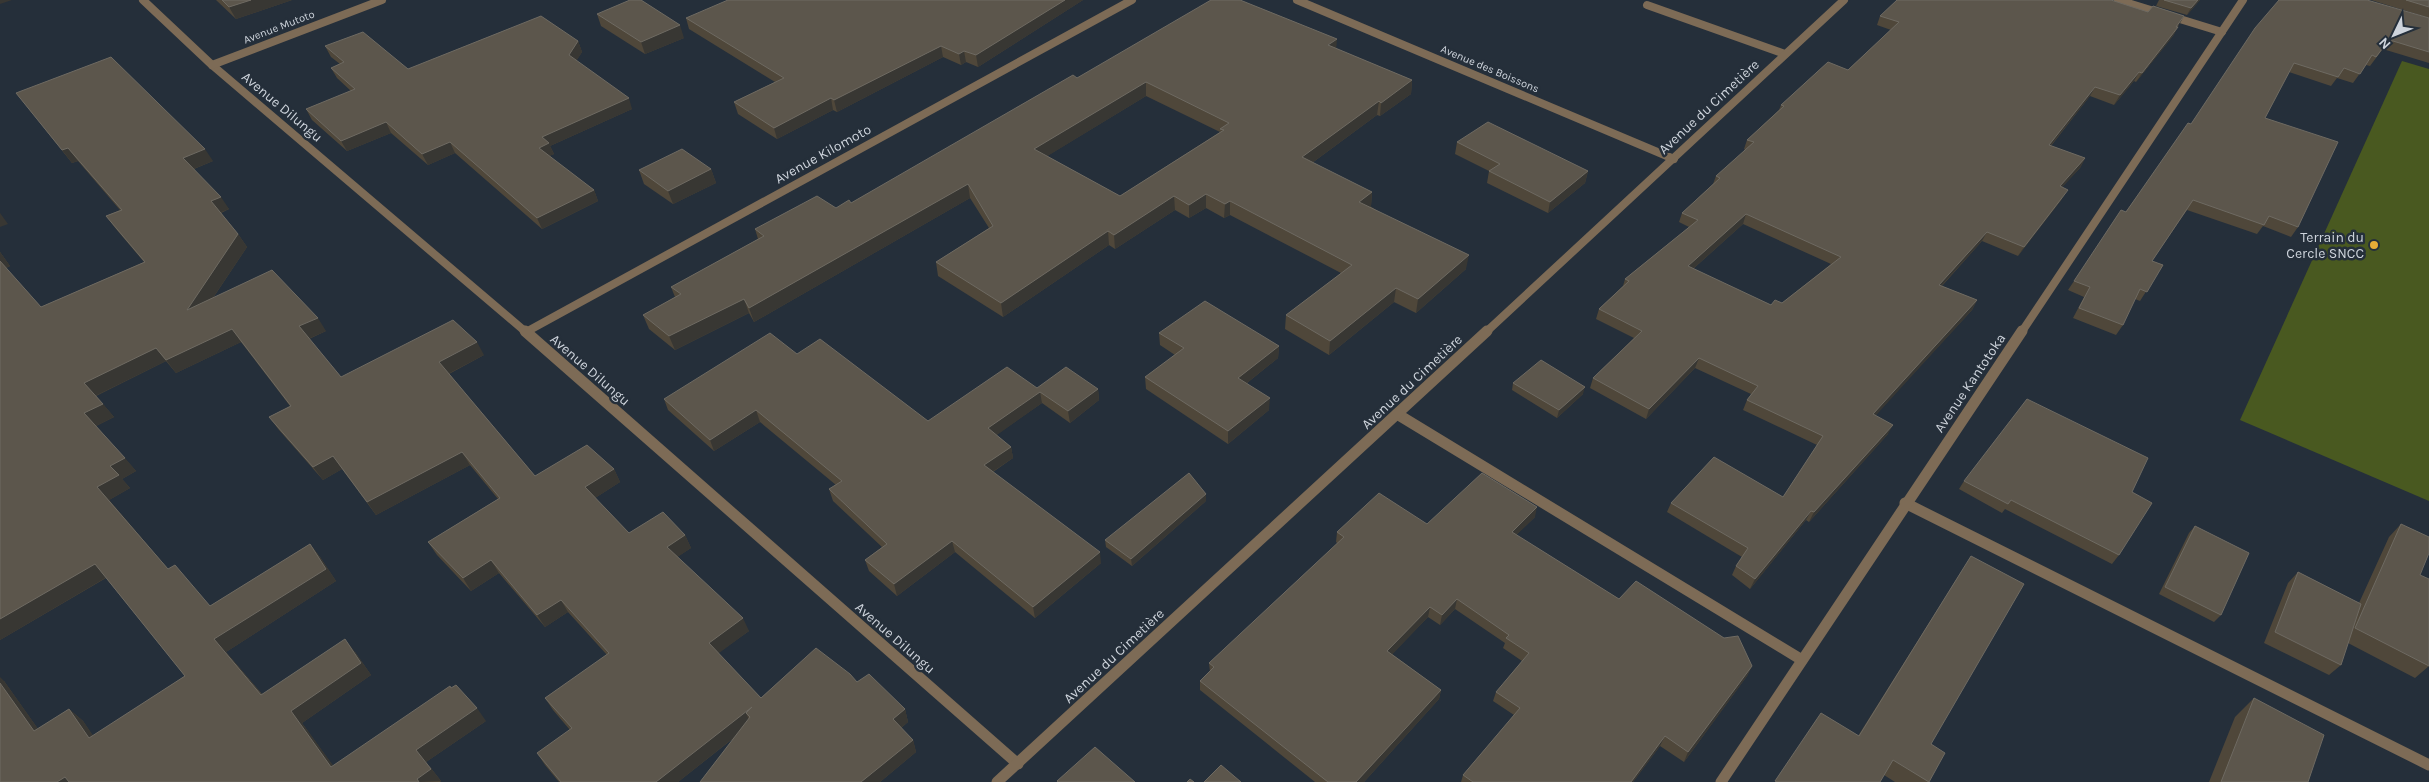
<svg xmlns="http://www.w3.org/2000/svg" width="2429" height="782" viewBox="0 0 2429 782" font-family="Karla,sans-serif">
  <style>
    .green { fill: #495920 }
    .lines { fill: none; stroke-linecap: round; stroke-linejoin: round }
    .service { stroke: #7d6b56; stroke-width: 8 }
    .minor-far1 { stroke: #7d6b56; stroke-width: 8 }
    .minor { stroke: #7d6b56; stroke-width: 11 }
    .wall { fill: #4f473a; fill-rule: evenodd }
    .shaded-wall { fill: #383733 }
    .building { fill: #5c564c; stroke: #6e6a62; fill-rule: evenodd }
    .poi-dot { fill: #e7ac37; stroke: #252f3a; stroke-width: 2 }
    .labels { text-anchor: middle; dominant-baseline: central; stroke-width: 5; stroke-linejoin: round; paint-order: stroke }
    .far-street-label { font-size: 11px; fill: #ced4dc; stroke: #252f3a }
    .street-label { font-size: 14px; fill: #ced4dc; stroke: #252f3a }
    .poi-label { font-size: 14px; fill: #ced4dc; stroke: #252f3a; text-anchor: end }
  </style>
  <rect width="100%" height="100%" fill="#252f3a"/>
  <path class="green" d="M 2402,61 L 2429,69 L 2429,501 L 2240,420 Z"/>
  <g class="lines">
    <path class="service" d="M 1647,5 L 1785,54"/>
    <g class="minor-far1">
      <path d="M 143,0 L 212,65 L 527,333"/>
      <path d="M 1297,0 L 1674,159"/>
      <path d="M 2118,0 L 2222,32"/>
      <path d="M 212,65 L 382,0"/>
      <path d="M 526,332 L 1132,0"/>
      <path d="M 1485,333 L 1844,0"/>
      <path d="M 2021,333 L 2243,0"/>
    </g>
    <g class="minor">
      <path d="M 525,331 L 1018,764"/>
      <path d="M 1397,414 L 1802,660"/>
      <path d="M 1905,503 L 2429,765"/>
      <path d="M 997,782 L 1487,331"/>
      <path d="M 1721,782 L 2022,331"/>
    </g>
  </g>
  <g class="wall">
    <path d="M 216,0 L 292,0 L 236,19 Z"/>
    <path d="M 1083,0 L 978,67 L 966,62 L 961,65 L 943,57 L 837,112 L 833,110 L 777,139 L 738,114 L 734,102 L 775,82 L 689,29 L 686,18 Z"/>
    <path d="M 2159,0 L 2200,0 L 2187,15 L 2156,6 Z"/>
    <path d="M 2279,0 L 2429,18 L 2429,63 L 2386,50 L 2382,50 L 2370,66 L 2366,65 L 2353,83 L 2337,78 L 2331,86 L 2289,72 L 2265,118 L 2298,227 L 2291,237 L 2263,226 L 2257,234 L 2187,210 L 2152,261 L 2163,265 L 2140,301 L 2135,299 L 2123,325 L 2116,335 L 2073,318 L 2084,297 L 2068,290 L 2074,281 L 2191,124 Z"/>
    <path d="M 2371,0 L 2429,0 L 2429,18 Z"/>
    <path d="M 597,14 L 684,38 L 645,54 L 601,26 Z"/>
    <path d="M 1880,16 L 2179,25 L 2173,36 L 2136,82 L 2134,81 L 2114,105 L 2090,96 L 2051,146 L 2085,158 L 2080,168 L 2062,187 L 2062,199 L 2018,256 L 1982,241 L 1942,286 L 1977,300 L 1972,310 L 1875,415 L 1888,434 L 1809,522 L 1806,520 L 1750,589 L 1732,575 L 1736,566 L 1742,557 L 1667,512 L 1671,503 L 1783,497 L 1817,445 L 1743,410 L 1747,400 L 1751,394 L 1695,368 L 1646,419 L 1590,388 L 1593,378 L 1634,338 L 1596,319 L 1599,309 L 1623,286 L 1625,279 L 1689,227 L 1679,222 L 1682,213 L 1713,184 L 1716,176 L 1745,150 L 1744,149 L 1747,140 L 1779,110 L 1781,105 L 1848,70 L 1891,30 L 1877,25 ZM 1743,224 L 1831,264 L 1782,303 L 1771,305 L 1693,269 Z"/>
    <path d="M 578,41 L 582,52 L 576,61 L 632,109 L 550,146 L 554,154 L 549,156 L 594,190 L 598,201 L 542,229 L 455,153 L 428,165 L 391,133 L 347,151 L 312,120 L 306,109 L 351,91 L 337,78 L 331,68 L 340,64 L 331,57 L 325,46 L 408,69 Z"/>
    <path d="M 1337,49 L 1412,80 L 1411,94 L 1380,116 L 1377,115 L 1312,163 L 1372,192 L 1371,206 L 1370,206 L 1466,269 L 1416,313 L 1394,302 L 1329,355 L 1285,329 L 1286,315 L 1341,273 L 1230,215 L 1224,218 L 1206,208 L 1189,218 L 1175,210 L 1115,249 L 1109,245 L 1003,317 L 938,276 L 936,262 L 989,228 L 970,198 L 754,322 L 749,313 L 675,350 L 649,329 L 643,315 L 675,297 L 671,287 L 758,239 L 755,229 L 836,208 L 851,203 L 1077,78 ZM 1146,96 L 1220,132 L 1120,196 L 1047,156 Z"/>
    <path d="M 16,93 L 213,161 L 194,169 L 229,209 L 221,213 L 238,234 L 247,247 L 213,298 L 326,331 L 309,339 L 341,377 L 484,355 L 449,374 L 535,476 L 614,469 L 620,482 L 595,498 L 629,533 L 685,535 L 691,548 L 677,557 L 749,631 L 718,653 L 761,698 L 857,682 L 905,709 L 908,722 L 901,728 L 913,740 L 916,752 L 880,782 L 700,782 L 735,737 L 678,782 L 559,782 L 545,765 L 537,753 L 570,730 L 553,710 L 545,698 L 607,655 L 568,612 L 545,627 L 499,573 L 471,591 L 437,555 L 428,542 L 498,499 L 470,465 L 376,515 L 342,469 L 323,480 L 279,430 L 269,417 L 290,406 L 241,342 L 176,373 L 166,361 L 96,396 L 114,417 L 96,426 L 136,471 L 122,479 L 130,488 L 109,500 L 168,569 L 210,606 L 310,544 L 320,557 L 336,581 L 226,652 L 262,694 L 355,652 L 371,675 L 302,723 L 333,766 L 486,721 L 426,762 L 441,781 L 440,782 L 0,782 L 4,681 L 38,729 L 69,709 L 83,721 L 93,736 L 185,676 L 106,578 L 0,640 L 0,252 L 10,266 L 6,268 L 41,307 L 144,262 L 116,229 L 106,216 L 120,210 L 78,161 L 72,163 Z"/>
    <path d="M 1457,142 L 1588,171 L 1585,183 L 1548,213 L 1487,183 L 1489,171 L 1455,154 Z"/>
    <path d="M 711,169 L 716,183 L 673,204 L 644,184 L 639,170 Z"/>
    <path d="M 1159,333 L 1279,346 L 1278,358 L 1247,383 L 1269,410 L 1228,444 L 1146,389 L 1145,377 L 1175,355 L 1160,345 Z"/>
    <path d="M 797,354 L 928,421 L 1037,388 L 1098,389 L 1099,400 L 1070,423 L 1042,403 L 996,435 L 1011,447 L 1013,458 L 993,472 L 1101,563 L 1035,618 L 955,552 L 897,596 L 869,571 L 865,560 L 882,547 L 833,501 L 829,489 L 836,485 L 760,422 L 714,451 L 668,410 L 664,399 Z"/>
    <path d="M 1513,383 L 1583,394 L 1557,418 L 1512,390 Z"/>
    <path d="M 1964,481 L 2132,492 L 2119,555 L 2112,564 L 2005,509 L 2002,513 L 1959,489 Z"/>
    <path d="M 1206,501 L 1132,566 L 1106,547 L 1105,540 Z"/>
    <path d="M 1535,517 L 1516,535 L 1619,599 L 1752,666 L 1747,676 L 1684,762 L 1660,746 L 1633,782 L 1461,782 L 1463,775 L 1514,715 L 1493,701 L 1496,692 L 1522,661 L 1503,648 L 1505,643 L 1455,609 L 1440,625 L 1428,617 L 1392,654 L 1441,690 L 1439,699 L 1364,782 L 1315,782 L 1200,690 L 1200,681 L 1210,672 L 1209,663 L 1338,544 L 1336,542 L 1337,532 L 1427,524 Z"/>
    <path d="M 2401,524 L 2420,575 L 2429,666 L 2415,678 L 2348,643 L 2341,665 L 2329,675 L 2264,643 L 2288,583 L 2298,572 L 2359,603 L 2389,537 Z"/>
    <path d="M 2195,526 L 2221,615 L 2214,622 L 2159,594 L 2189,533 Z"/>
    <path d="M 1961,572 L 1931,744 L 1929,782 L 1895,782 L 1884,775 L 1880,782 L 1775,782 L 1821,713 L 1858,736 Z"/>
    <path d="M 2254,698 L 2308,782 L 2209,782 L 2235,717 Z"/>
  </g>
  <g class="shaded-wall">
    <path d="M 0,0 L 12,0 L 0,4 Z"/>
    <path d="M 251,0 L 292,0 L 236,19 L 229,7 Z"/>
    <path d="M 1065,0 L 1083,0 L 978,67 L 976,55 Z"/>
    <path d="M 2198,0 L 2200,0 L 2187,15 L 2191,8 Z"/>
    <path d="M 2184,16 L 2179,25 L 2170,36 L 2176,27 Z"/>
    <path d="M 680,25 L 684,38 L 645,54 L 641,42 Z"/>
    <path d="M 2178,27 L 2173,36 L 2136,82 L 2142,73 Z"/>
    <path d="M 1337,39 L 1336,52 L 1328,45 Z"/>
    <path d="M 578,41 L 582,52 L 573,66 L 569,55 Z"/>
    <path d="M 941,46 L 943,57 L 837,112 L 834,100 Z"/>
    <path d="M 964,51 L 966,62 L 961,65 L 959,54 Z"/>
    <path d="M 2139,72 L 2134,81 L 2114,105 L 2120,95 Z"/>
    <path d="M 1412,80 L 1411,94 L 1380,116 L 1381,103 Z"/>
    <path d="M 1146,82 L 1146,96 L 1036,163 L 1034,149 Z"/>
    <path d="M 2095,87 L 2090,96 L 2044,154 L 2049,145 Z"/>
    <path d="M 629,98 L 632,109 L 550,146 L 554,154 L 543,159 L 539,148 L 542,137 Z"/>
    <path d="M 831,98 L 833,110 L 777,139 L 774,128 Z"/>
    <path d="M 1379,101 L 1377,115 L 1301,171 L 1302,157 Z"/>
    <path d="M 386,122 L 391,133 L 347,151 L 341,141 Z"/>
    <path d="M 450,142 L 455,153 L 428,165 L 422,154 Z"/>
    <path d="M 68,148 L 78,161 L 72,163 L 62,150 Z"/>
    <path d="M 205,149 L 213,161 L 191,170 L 183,158 Z"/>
    <path d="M 2085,158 L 2080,168 L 2054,196 L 2060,186 Z"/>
    <path d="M 711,169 L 716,183 L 673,204 L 668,191 Z"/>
    <path d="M 1588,171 L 1585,183 L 1548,213 L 1550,202 Z"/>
    <path d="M 968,184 L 970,198 L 754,322 L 749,308 Z"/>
    <path d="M 594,190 L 598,201 L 542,229 L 537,218 Z"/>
    <path d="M 2068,190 L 2062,199 L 2018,256 L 2024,247 Z"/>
    <path d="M 1372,192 L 1371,206 L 1358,215 L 1359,202 Z"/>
    <path d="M 1206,194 L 1206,208 L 1189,218 L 1189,205 Z"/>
    <path d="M 1174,196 L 1175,210 L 1115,249 L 1114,235 Z"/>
    <path d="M 221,197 L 229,209 L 219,213 L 211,201 Z"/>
    <path d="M 1230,201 L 1230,215 L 1224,218 L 1225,204 Z"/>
    <path d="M 0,213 L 8,224 L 0,227 Z"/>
    <path d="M 1746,214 L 1743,224 L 1685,276 L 1688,266 Z"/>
    <path d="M 1108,231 L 1109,245 L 1003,317 L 1001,303 Z"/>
    <path d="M 1987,232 L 1982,241 L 1934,294 L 1939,285 Z"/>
    <path d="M 238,234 L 247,247 L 196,323 L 187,310 Z"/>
    <path d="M 0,252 L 10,266 L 6,268 L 0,261 Z"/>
    <path d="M 1469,255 L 1466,269 L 1416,313 L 1418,299 Z"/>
    <path d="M 1396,288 L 1394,302 L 1329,355 L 1330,341 Z"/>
    <path d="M 744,299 L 749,313 L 675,350 L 669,336 Z"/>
    <path d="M 1977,300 L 1972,310 L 1868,424 L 1873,414 Z"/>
    <path d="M 318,318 L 326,331 L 308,339 L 299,326 Z"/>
    <path d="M 232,329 L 241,342 L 176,373 L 166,360 Z"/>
    <path d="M 477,342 L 484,355 L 446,375 L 439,362 Z"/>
    <path d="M 1279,346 L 1278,358 L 1238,390 L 1238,378 Z"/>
    <path d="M 156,348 L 166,361 L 95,396 L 84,383 Z"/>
    <path d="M 1699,358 L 1695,368 L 1646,419 L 1649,409 Z"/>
    <path d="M 1585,387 L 1583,394 L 1557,418 L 1559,410 Z"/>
    <path d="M 1098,389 L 1099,400 L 1070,423 L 1068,411 Z"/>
    <path d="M 1040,392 L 1042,403 L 990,440 L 988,428 Z"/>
    <path d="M 1270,398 L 1269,410 L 1228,444 L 1228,431 Z"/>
    <path d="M 103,404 L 114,417 L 96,426 L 84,413 Z"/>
    <path d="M 756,410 L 760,422 L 714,451 L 710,440 Z"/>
    <path d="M 1893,425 L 1888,434 L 1809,522 L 1814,512 Z"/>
    <path d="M 1011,447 L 1013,458 L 986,476 L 984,465 Z"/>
    <path d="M 462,452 L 470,465 L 376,515 L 367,502 Z"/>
    <path d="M 333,456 L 342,469 L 323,480 L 313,467 Z"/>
    <path d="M 125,458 L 136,471 L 122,479 L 130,488 L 109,500 L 179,582 L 97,487 L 110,466 Z"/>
    <path d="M 614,469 L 620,482 L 592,500 L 585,487 Z"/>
    <path d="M 1206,494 L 1206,501 L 1132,566 L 1131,559 Z"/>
    <path d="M 1537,507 L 1535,517 L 1509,542 L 1512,532 Z"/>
    <path d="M 1811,511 L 1806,520 L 1750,589 L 1755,579 Z"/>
    <path d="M 685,535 L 691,548 L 673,560 L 667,547 Z"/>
    <path d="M 952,541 L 955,552 L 897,596 L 894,584 Z"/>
    <path d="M 310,544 L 320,557 L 336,581 L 226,652 L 272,707 L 261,695 L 214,639 Z"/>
    <path d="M 1100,552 L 1101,563 L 1035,618 L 1033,607 Z"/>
    <path d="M 491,560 L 499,573 L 471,591 L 463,578 Z"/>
    <path d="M 95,564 L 107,577 L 0,640 L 0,619 Z"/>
    <path d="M 1457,599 L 1455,609 L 1440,625 L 1442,615 Z"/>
    <path d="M 561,600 L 568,612 L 545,627 L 537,615 Z"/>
    <path d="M 1430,607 L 1428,617 L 1386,661 L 1387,651 Z"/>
    <path d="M 743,618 L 749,631 L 715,656 L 709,643 Z"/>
    <path d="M 345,639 L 355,652 L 371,675 L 302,723 L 343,779 L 331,767 L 291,711 Z"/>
    <path d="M 1752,666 L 1747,676 L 1684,762 L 1688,752 Z"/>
    <path d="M 0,677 L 4,681 L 48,743 L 34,731 L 0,683 Z"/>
    <path d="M 1441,690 L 1439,699 L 1364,782 L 1356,782 Z"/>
    <path d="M 752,707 L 750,717 L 746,713 L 751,724 L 678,782 L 656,782 Z"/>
    <path d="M 477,708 L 486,721 L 426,762 L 441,781 L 419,782 L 417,779 L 416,750 Z"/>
    <path d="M 69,709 L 83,721 L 103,750 L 89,738 Z"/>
    <path d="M 905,709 L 908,722 L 897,731 L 893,719 Z"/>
    <path d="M 1665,736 L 1660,746 L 1633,782 L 1631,782 Z"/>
    <path d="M 913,740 L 916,752 L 880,782 L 861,782 Z"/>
    <path d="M 65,777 L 72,782 L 57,782 Z"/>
  </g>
  <g class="building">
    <path d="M 222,0 L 251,0 L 229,7 Z"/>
    <path d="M 630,0 L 641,0 L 680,25 L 641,42 L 597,14 Z"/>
    <path d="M 728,0 L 1065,0 L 976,55 L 964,51 L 959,54 L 941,46 L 834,100 L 831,98 L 774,128 L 734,102 L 784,78 L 686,18 Z"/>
    <path d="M 1211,0 L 1240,0 L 1337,39 L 1328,45 L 1412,80 L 1381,103 L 1379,101 L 1302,157 L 1372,192 L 1359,202 L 1469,255 L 1418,299 L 1396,288 L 1330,341 L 1286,315 L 1352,265 L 1230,201 L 1225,204 L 1206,194 L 1189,205 L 1174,196 L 1114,235 L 1108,231 L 1001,303 L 936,262 L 993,226 L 968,184 L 749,308 L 744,299 L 669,336 L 643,315 L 681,294 L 671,287 L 764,236 L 755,229 L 817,196 L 836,208 L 849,200 L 851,203 L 1073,75 L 1077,78 ZM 1146,82 L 1229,123 L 1220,129 L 1224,130 L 1120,196 L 1034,149 Z"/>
    <path d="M 1897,0 L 2111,0 L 2148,12 L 2153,6 L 2184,16 L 2176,27 L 2178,27 L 2142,73 L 2139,72 L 2120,95 L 2095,87 L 2049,145 L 2085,158 L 2060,186 L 2068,190 L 2024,247 L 1987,232 L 1939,285 L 1977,300 L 1873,414 L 1893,425 L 1814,512 L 1811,511 L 1755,579 L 1736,566 L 1748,548 L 1671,503 L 1714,457 L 1783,497 L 1823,436 L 1747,400 L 1758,386 L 1699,358 L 1649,409 L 1593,378 L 1642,331 L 1599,309 L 1629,281 L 1625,279 L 1698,220 L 1682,213 L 1720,178 L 1716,176 L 1754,142 L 1747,140 L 1784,106 L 1781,105 L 1828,62 L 1848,70 L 1899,22 L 1880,16 ZM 1746,214 L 1841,257 L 1782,303 L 1775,300 L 1771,305 L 1688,266 Z"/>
    <path d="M 2164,0 L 2198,0 L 2191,8 Z"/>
    <path d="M 2279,0 L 2367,0 L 2429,18 L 2429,52 L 2393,41 L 2388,41 L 2376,57 L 2372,55 L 2360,74 L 2344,68 L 2338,77 L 2294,63 L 2265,118 L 2338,142 L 2298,227 L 2269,216 L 2264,225 L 2193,200 L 2152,261 L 2163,265 L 2147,292 L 2140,289 L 2123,325 L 2079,308 L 2090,287 L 2074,281 L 2121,210 L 2126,212 L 2188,123 L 2191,124 L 2255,28 Z"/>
    <path d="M 2406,0 L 2429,0 L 2429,7 Z"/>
    <path d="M 541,16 L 578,41 L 569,55 L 629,98 L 542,137 L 549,143 L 539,148 L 594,190 L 537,218 L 450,142 L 422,154 L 386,122 L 341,141 L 306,109 L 355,89 L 331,68 L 344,62 L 325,46 L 363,32 L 408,69 Z"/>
    <path d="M 111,57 L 205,149 L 183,158 L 221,197 L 211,201 L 238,234 L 187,310 L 272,270 L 318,318 L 299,326 L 341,377 L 453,320 L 477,342 L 439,362 L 535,476 L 587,445 L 614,469 L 585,487 L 629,533 L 663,512 L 685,535 L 667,547 L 743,618 L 709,643 L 761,698 L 816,648 L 850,674 L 857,682 L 869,674 L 905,709 L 893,719 L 913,740 L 861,782 L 700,782 L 750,717 L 746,713 L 752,707 L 656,782 L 561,782 L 537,753 L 572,728 L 545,698 L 609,653 L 561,600 L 537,615 L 491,560 L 463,578 L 428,542 L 500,498 L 462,452 L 367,502 L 333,456 L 313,467 L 269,417 L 291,406 L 232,329 L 166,360 L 156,348 L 84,383 L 103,404 L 84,413 L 125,458 L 110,466 L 119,475 L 97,487 L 168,569 L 175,565 L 210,606 L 310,544 L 326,569 L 214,639 L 261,695 L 345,639 L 361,663 L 291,711 L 331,767 L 450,686 L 451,688 L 456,685 L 477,708 L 416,750 L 431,769 L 417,779 L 419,782 L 69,782 L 65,777 L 57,782 L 0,782 L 0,683 L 34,731 L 69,709 L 89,738 L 185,676 L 95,564 L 0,619 L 0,261 L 41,307 L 145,262 L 106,216 L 122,210 L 68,148 L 62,150 L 16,93 Z"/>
    <path d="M 1488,122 L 1588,171 L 1550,202 L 1489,171 L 1500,164 L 1457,142 Z"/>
    <path d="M 682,149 L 711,169 L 668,191 L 639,170 Z"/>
    <path d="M 1205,301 L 1279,346 L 1238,378 L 1270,398 L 1228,431 L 1145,377 L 1184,348 L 1159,333 Z"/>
    <path d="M 770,333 L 797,354 L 820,339 L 928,421 L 1007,367 L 1037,388 L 1066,367 L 1098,389 L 1068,411 L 1040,392 L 988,428 L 1011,447 L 984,465 L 1100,552 L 1033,607 L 952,541 L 894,584 L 865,560 L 887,544 L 829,489 L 842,481 L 756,410 L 710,440 L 664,399 Z"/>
    <path d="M 1541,360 L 1585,387 L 1559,410 L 1513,383 Z"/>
    <path d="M 2027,399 L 2148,458 L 2132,492 L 2152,503 L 2119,555 L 2011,500 L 2008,504 L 1964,481 Z"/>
    <path d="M 1189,473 L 1206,494 L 1131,559 L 1105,540 Z"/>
    <path d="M 1482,473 L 1537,507 L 1512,532 L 1619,599 L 1636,581 L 1724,638 L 1738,636 L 1752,666 L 1688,752 L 1665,736 L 1631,782 L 1473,782 L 1463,775 L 1520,708 L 1496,692 L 1529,653 L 1506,638 L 1509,635 L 1457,599 L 1442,615 L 1430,607 L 1387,651 L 1441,690 L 1356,782 L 1328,782 L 1200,681 L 1214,667 L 1209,663 L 1344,537 L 1337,532 L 1379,493 L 1427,524 Z"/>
    <path d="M 2401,524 L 2429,537 L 2429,553 L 2420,575 L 2429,579 L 2429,666 L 2355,628 Z"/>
    <path d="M 2195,526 L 2249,553 L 2221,615 L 2165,587 Z"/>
    <path d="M 1971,556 L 2024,584 L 1931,744 L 1945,753 L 1929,782 L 1893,760 L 1880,782 L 1777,782 L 1775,781 L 1821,713 L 1859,736 Z"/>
    <path d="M 2298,572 L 2361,604 L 2341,665 L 2275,632 Z"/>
    <path d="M 2254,698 L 2324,735 L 2308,782 L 2221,782 Z"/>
    <path d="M 1095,747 L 1135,782 L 1058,782 L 1057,781 Z"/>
    <path d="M 1221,765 L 1241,782 L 1204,782 Z"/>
    <path d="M 1190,779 L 1194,782 L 1187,782 Z"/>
  </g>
  <circle class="poi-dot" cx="2374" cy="245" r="5"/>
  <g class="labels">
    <g class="far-street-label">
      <text transform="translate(279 27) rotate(-21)">Avenue Mutoto</text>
      <text transform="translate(1490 69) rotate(23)">Avenue des Boissons</text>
    </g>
    <g class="street-label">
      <text transform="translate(282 107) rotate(40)">Avenue Dilungu</text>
      <text transform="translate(1709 107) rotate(-43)">Avenue du Cimetière</text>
      <text transform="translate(823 154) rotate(-29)">Avenue Kilomoto</text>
      <text transform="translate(590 370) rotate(41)">Avenue Dilungu</text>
      <text transform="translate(1412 382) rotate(-43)">Avenue du Cimetière</text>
      <text transform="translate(1970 383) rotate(-56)">Avenue Kantotoka</text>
      <text transform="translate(895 638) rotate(41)">Avenue Dilungu</text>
      <text transform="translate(1114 656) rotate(-43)">Avenue du Cimetière</text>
    </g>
    <g class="poi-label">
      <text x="2364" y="237">Terrain du<tspan x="2364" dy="16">Cercle SNCC</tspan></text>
    </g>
  </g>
  <g transform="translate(2394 35) rotate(227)" stroke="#252f3a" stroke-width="4" paint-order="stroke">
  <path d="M0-4L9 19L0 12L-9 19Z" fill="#ced4dc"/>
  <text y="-8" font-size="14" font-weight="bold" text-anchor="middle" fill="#ced4dc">N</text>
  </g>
</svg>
